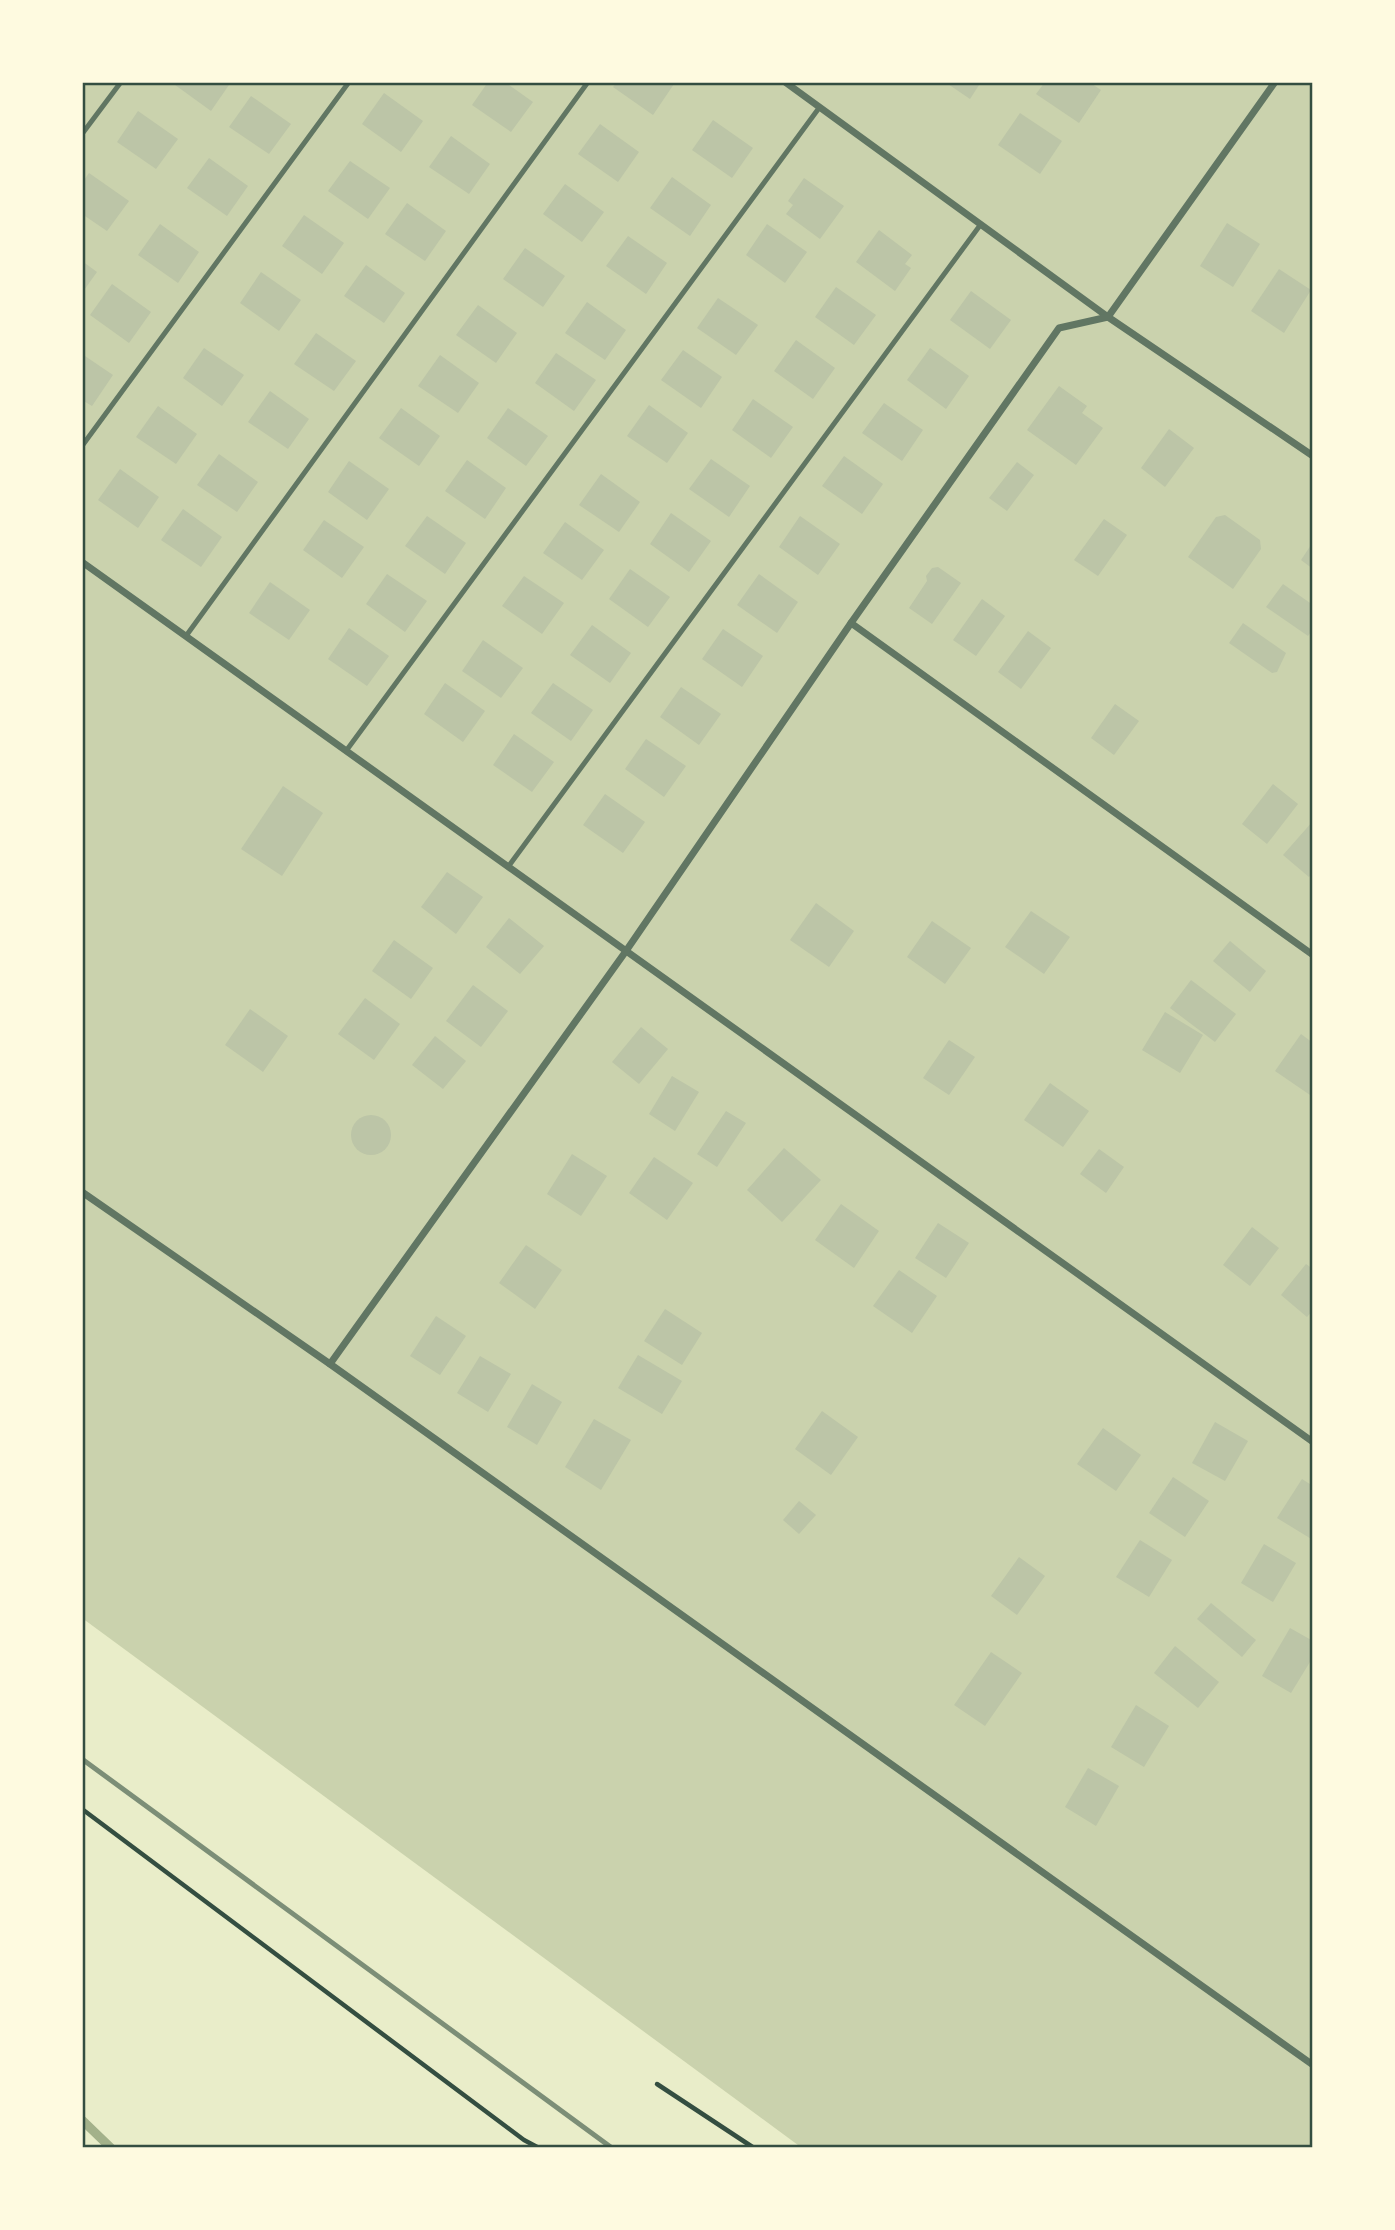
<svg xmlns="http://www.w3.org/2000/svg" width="1395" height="2230" viewBox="0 0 1395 2230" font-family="Helvetica,sans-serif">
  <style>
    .green { fill: #cad2ad }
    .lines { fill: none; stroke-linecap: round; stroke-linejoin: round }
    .stream { stroke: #a3b18a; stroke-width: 9 }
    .building { fill: #bcc5a7 }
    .path { stroke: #344e41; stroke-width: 4.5 }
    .service { stroke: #617663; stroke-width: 5 }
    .minor { stroke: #617663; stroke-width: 7 }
    .rail { stroke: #7c8e77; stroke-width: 5 }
    .neatline { fill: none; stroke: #344e41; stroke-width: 2.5 }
  </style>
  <rect width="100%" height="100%" fill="#e9edc9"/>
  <path class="green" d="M 82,82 L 1313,82 L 1313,2148 L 802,2148 L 82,1618 Z"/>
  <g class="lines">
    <path class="stream" d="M 82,2120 L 111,2148"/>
  </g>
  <g class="building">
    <path d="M 171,82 L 231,82 L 211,111 Z"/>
    <path d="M 488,82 L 505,82 L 533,102 L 511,132 L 472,105 Z"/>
    <path d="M 617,82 L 671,82 L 674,84 L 653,115 L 613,87 Z"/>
    <path d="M 945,82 L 981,82 L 970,99 Z"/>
    <path d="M 1045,82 L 1089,82 L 1101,90 L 1079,123 L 1036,94 Z"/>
    <path d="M 384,93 L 423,121 L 401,152 L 362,124 Z"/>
    <path d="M 251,96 L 291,124 L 269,154 L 229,127 Z"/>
    <path d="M 138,111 L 178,139 L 156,169 L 117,142 Z"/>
    <path d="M 1020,113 L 1062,141 L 1040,174 L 998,145 Z"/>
    <path d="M 713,120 L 753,148 L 732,178 L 692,150 Z"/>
    <path d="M 600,124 L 639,152 L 618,182 L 578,154 Z"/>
    <path d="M 451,136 L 490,164 L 469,194 L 429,167 Z"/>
    <path d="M 209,158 L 248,186 L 227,216 L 187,188 Z"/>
    <path d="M 350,161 L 390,188 L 368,219 L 328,191 Z"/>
    <path d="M 89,173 L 129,201 L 107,231 L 82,214 L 82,183 Z"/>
    <path d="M 672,177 L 711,205 L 690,236 L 650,208 Z"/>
    <path d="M 804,178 L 844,206 L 820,239 L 786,214 L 793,205 L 788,201 Z"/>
    <path d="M 565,184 L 604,212 L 582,242 L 543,214 Z"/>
    <path d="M 407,203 L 446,231 L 425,261 L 385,234 Z"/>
    <path d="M 304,215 L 344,243 L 322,274 L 282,246 Z"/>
    <path d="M 1227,223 L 1260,244 L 1233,287 L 1200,266 Z"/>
    <path d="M 160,224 L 199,252 L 178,283 L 138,255 Z"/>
    <path d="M 767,224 L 807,252 L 785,283 L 746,255 Z"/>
    <path d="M 879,230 L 912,255 L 905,264 L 911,268 L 895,291 L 856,262 Z"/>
    <path d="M 628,236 L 667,263 L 646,294 L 606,266 Z"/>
    <path d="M 525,248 L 565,276 L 543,307 L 503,279 Z"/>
    <path d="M 82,261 L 97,272 L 82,293 Z"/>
    <path d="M 366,265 L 405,293 L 384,323 L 344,296 Z"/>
    <path d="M 1279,269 L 1311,290 L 1284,333 L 1251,311 Z"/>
    <path d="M 261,272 L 301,300 L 279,331 L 240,303 Z"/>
    <path d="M 112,284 L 151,312 L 129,343 L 90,315 Z"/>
    <path d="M 836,287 L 876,315 L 854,345 L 815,317 Z"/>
    <path d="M 971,291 L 1011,320 L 990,349 L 950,320 Z"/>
    <path d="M 718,298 L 758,325 L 736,355 L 697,328 Z"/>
    <path d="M 587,302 L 626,330 L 605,360 L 565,333 Z"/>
    <path d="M 478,305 L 517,333 L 496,363 L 456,335 Z"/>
    <path d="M 316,333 L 356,361 L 334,391 L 294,364 Z"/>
    <path d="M 796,340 L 835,368 L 813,399 L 774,371 Z"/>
    <path d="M 204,348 L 244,375 L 222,406 L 183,378 Z"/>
    <path d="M 930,348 L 969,376 L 946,409 L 907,380 Z"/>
    <path d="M 683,350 L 722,377 L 701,408 L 661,380 Z"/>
    <path d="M 556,353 L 596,380 L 574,411 L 535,383 Z"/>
    <path d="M 82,354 L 113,375 L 92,406 L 82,400 Z"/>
    <path d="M 440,355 L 479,383 L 458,413 L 418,386 Z"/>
    <path d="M 1059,386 L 1087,406 L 1082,413 L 1103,428 L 1076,465 L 1027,430 Z"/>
    <path d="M 270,391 L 309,419 L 288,449 L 248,422 Z"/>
    <path d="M 753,399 L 793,427 L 771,458 L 732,430 Z"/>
    <path d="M 884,403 L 923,430 L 902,461 L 862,433 Z"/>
    <path d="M 649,405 L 688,433 L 667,463 L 627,436 Z"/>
    <path d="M 158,406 L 197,434 L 176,464 L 136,437 Z"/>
    <path d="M 401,408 L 440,436 L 419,466 L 379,438 Z"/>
    <path d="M 508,408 L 548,436 L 526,466 L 487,438 Z"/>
    <path d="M 1169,429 L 1194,448 L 1165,487 L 1141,468 Z"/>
    <path d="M 219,454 L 258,482 L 237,512 L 197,485 Z"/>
    <path d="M 844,456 L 883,484 L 862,514 L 822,486 Z"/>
    <path d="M 711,459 L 750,486 L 729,517 L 689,489 Z"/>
    <path d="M 467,460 L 506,488 L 485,519 L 445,491 Z"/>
    <path d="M 349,461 L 389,489 L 367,520 L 328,492 Z"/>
    <path d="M 1017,462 L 1034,475 L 1007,511 L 989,498 Z"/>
    <path d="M 120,469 L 159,497 L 138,528 L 98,500 Z"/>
    <path d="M 601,474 L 640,502 L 619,532 L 579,505 Z"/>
    <path d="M 183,509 L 222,537 L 201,567 L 161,540 Z"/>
    <path d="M 671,513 L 711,541 L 689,572 L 650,544 Z"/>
    <path d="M 1225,515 L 1260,540 L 1261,549 L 1233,589 L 1188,557 L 1216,517 Z"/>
    <path d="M 427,516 L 466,543 L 445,574 L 405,546 Z"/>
    <path d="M 800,516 L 840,544 L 818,575 L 779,547 Z"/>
    <path d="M 1104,519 L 1127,535 L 1098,576 L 1074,560 Z"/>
    <path d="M 324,520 L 364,547 L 342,578 L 303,550 Z"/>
    <path d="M 565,522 L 604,550 L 582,580 L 543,553 Z"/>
    <path d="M 1313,542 L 1313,569 L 1301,560 Z"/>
    <path d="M 938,567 L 961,583 L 932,624 L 909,608 L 927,581 L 926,576 L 932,568 Z"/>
    <path d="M 630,569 L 670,597 L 648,627 L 609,599 Z"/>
    <path d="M 387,574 L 427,601 L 405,632 L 366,604 Z"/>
    <path d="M 759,574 L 798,602 L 777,633 L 737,605 Z"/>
    <path d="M 524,576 L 564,603 L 542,634 L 502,606 Z"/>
    <path d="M 270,582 L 310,610 L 289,640 L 249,613 Z"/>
    <path d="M 1283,584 L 1313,605 L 1313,629 L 1308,636 L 1266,607 Z"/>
    <path d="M 982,599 L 1005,616 L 976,656 L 953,640 Z"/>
    <path d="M 1243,623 L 1286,653 L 1277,672 L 1272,673 L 1229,643 Z"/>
    <path d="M 592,625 L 631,653 L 610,683 L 570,655 Z"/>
    <path d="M 349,628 L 389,656 L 367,686 L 328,659 Z"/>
    <path d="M 723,629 L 763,656 L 742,687 L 702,659 Z"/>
    <path d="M 1028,631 L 1051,648 L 1021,689 L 998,672 Z"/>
    <path d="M 483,640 L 523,668 L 501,698 L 462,671 Z"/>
    <path d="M 445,683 L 485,711 L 463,742 L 424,714 Z"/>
    <path d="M 553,683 L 593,710 L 571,741 L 531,713 Z"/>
    <path d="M 681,687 L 721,714 L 699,745 L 660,717 Z"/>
    <path d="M 1115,704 L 1139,721 L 1114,755 L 1091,738 Z"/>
    <path d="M 514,734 L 554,762 L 532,792 L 493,765 Z"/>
    <path d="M 646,739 L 686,766 L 664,797 L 625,769 Z"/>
    <path d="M 1273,784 L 1298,804 L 1267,844 L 1242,824 Z"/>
    <path d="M 283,786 L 323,813 L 282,876 L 241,849 Z"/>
    <path d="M 605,794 L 645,822 L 623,853 L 583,825 Z"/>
    <path d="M 1313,821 L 1313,872 L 1309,877 L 1283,855 Z"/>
    <path d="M 447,872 L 483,897 L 456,934 L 421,907 Z"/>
    <path d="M 816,903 L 854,931 L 829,967 L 790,940 Z"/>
    <path d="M 1031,911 L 1070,937 L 1044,974 L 1005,947 Z"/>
    <path d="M 509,918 L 544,946 L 520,974 L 486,947 Z"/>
    <path d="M 932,921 L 971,948 L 945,984 L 907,957 Z"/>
    <path d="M 394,940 L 433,968 L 411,999 L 372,971 Z"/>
    <path d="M 1230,941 L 1266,971 L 1250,992 L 1213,961 Z"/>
    <path d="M 1191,980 L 1236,1014 L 1215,1042 L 1170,1008 Z"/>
    <path d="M 473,985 L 508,1011 L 481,1047 L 446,1021 Z"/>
    <path d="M 365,998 L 400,1024 L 374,1060 L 338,1034 Z"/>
    <path d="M 250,1009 L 288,1036 L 263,1072 L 225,1045 Z"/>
    <path d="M 1165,1012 L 1203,1035 L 1180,1073 L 1142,1050 Z"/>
    <path d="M 641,1027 L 668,1049 L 639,1084 L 612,1062 Z"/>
    <path d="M 1301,1034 L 1313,1043 L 1313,1097 L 1275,1071 Z"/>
    <path d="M 435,1036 L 466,1061 L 443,1089 L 412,1065 Z"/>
    <path d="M 949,1040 L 975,1057 L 949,1095 L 923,1078 Z"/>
    <path d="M 672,1076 L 699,1092 L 675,1131 L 649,1114 Z"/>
    <path d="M 1050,1083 L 1089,1111 L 1063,1147 L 1024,1120 Z"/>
    <path d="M 726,1111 L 746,1123 L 717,1167 L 697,1154 Z"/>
    <circle cx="371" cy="1135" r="20"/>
    <path d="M 784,1148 L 821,1180 L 782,1222 L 747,1190 Z"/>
    <path d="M 1099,1149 L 1124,1167 L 1106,1193 L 1080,1174 Z"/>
    <path d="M 572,1154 L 607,1176 L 581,1216 L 547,1194 Z"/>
    <path d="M 654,1157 L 693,1183 L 667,1220 L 629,1193 Z"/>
    <path d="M 841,1204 L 879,1231 L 854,1268 L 815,1240 Z"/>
    <path d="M 938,1223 L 969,1243 L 946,1278 L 915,1258 Z"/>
    <path d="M 1252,1227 L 1279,1248 L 1250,1286 L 1223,1265 Z"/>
    <path d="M 526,1245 L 562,1270 L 535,1309 L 499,1283 Z"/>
    <path d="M 1306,1264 L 1313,1269 L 1313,1310 L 1307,1317 L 1281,1295 Z"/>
    <path d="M 899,1270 L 937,1296 L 912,1333 L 873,1306 Z"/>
    <path d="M 665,1309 L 702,1333 L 682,1365 L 644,1341 Z"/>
    <path d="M 436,1316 L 466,1336 L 440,1375 L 410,1356 Z"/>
    <path d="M 638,1355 L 682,1381 L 662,1414 L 618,1388 Z"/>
    <path d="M 480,1356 L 511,1374 L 488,1412 L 457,1393 Z"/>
    <path d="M 532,1384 L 562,1402 L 537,1445 L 507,1427 Z"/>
    <path d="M 822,1411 L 858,1437 L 831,1475 L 795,1449 Z"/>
    <path d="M 594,1419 L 631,1440 L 601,1490 L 565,1467 Z"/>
    <path d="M 1215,1422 L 1248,1441 L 1225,1481 L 1192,1463 Z"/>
    <path d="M 1103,1428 L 1141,1455 L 1116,1491 L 1077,1464 Z"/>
    <path d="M 1173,1477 L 1209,1501 L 1185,1537 L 1149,1513 Z"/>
    <path d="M 1302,1479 L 1313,1486 L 1313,1540 L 1277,1518 Z"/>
    <path d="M 799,1501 L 816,1515 L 799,1534 L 783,1520 Z"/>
    <path d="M 1140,1540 L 1172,1560 L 1149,1597 L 1116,1577 Z"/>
    <path d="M 1264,1544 L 1296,1563 L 1273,1602 L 1241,1583 Z"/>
    <path d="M 1019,1557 L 1045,1576 L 1017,1615 L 991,1596 Z"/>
    <path d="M 1211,1603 L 1256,1640 L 1242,1657 L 1197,1619 Z"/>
    <path d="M 1290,1628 L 1313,1641 L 1313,1657 L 1291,1693 L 1262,1676 Z"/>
    <path d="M 1175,1646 L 1219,1682 L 1198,1708 L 1154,1673 Z"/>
    <path d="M 991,1652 L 1022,1673 L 985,1726 L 954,1705 Z"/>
    <path d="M 1136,1705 L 1169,1726 L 1144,1767 L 1111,1747 Z"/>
    <path d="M 1088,1768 L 1119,1786 L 1096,1826 L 1065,1807 Z"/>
  </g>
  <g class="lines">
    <g class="path">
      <path d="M 82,1809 L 524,2140 L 539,2148"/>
      <path d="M 657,2084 L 754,2148"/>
    </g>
    <g class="service">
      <path d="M 82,134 L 121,82"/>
      <path d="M 82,446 L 349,82"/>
      <path d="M 186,636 L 588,82"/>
      <path d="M 346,751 L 819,108"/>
      <path d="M 508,867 L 981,224"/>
    </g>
    <g class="minor">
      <path d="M 785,82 L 1108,317 L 1313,456"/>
      <path d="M 82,562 L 1313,1442"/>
      <path d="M 851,623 L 1313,955"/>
      <path d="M 82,1192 L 330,1364 L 1313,2065"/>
      <path d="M 330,1364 L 626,951 L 851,623 L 1059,328 L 1108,317 L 1275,82"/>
    </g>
    <path class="rail" d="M 82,1759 L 612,2148"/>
  </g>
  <rect width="1395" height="2230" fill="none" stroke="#fefae0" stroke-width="168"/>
  <rect x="84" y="84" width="1227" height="2062" class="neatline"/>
</svg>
